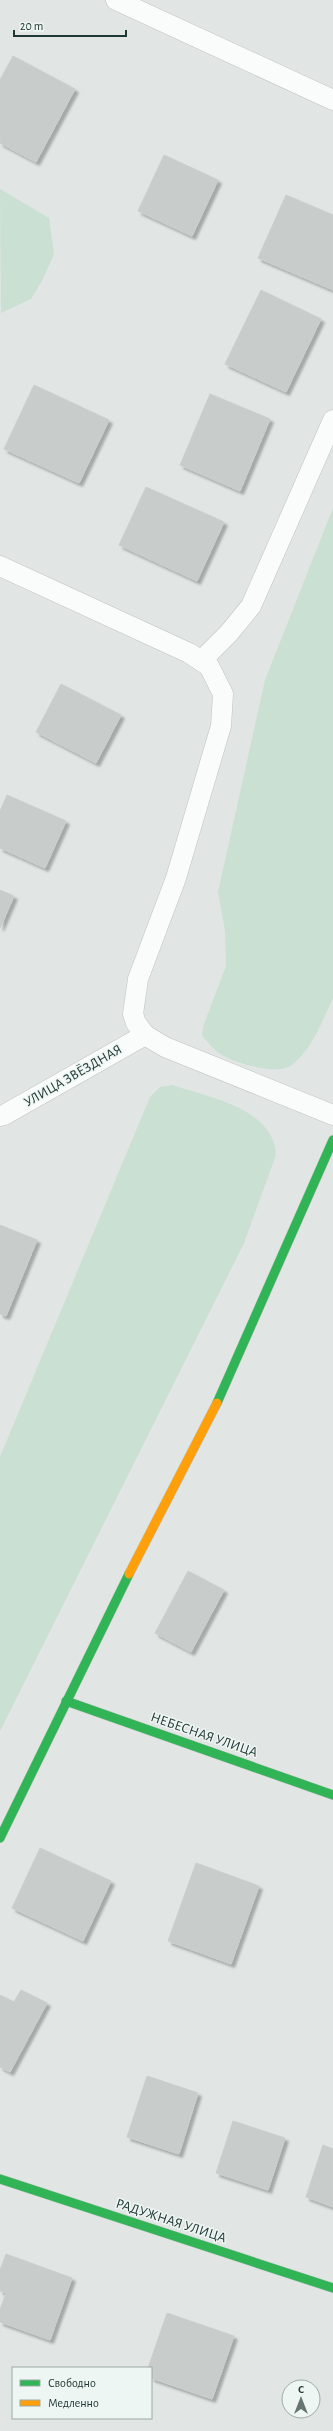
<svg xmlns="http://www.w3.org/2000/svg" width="333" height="2431" viewBox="0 0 333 2431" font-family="'Alegreya Sans',sans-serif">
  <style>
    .green { fill: #c9e0d2 }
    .building { fill: #c8cdcb; stroke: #c9cfcd; filter: url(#shadow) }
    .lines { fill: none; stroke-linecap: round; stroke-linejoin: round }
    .lane-casing { stroke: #bec3c1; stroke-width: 21 }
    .fast-casing { stroke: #bdc4c2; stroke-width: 10 }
    .slow-casing { stroke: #bdc4c2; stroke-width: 10 }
    .lane { stroke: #fafbfb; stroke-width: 20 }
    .fast { stroke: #30b455; stroke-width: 9 }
    .slow { stroke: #ff9f0a; stroke-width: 9 }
    .labels { text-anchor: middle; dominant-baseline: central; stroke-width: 3; stroke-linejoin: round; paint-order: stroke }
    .street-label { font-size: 14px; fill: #203834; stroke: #eef6f3 }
  </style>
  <defs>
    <filter id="shadow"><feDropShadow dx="3.5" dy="3.5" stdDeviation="1" flood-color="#0004"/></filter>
  </defs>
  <rect width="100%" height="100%" fill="#e1e6e4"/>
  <g class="green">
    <path d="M 0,189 L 49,218 L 54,254 L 43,279 L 31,299 L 1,313 Z"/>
    <path d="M 333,508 L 333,998 C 322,1021 313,1048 292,1065 C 277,1076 233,1063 219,1053 C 213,1049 207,1041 202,1036 L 204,1024 L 226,966 L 225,931 L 218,892 L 265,680 Z"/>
    <path d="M 172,1085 C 208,1097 274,1108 276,1155 L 244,1243 L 0,1731 L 0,1457 L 150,1097 L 160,1087 Z"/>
  </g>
  <g class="building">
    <path d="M 13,56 L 75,89 L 36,162 L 0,143 L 0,80 Z"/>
    <path d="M 164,155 L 218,180 L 192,236 L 138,211 Z"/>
    <path d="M 286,195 L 333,215 L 333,290 L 258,258 Z"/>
    <path d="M 261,290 L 321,319 L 286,392 L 225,364 Z"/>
    <path d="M 34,385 L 109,420 L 79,483 L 4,449 Z"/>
    <path d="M 210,394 L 270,419 L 240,491 L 180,465 Z"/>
    <path d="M 146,487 L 224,522 L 197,581 L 119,545 Z"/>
    <path d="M 61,684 L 121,715 L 96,763 L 36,732 Z"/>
    <path d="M 7,795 L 66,821 L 45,868 L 0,848 L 0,811 Z"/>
    <path d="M 0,890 L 14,896 L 0,928 Z"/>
    <path d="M 0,1225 L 37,1240 L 6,1316 L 0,1314 Z"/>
    <path d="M 188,1571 L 224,1590 L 191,1652 L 155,1633 Z"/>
    <path d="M 40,1848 L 111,1881 L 83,1941 L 12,1908 Z"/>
    <path d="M 196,1863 L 259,1886 L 231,1964 L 168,1941 Z"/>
    <path d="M 21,1990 L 47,2003 L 10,2072 L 0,2067 L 0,1995 L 14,2002 Z"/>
    <path d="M 147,2076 L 198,2093 L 179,2154 L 127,2137 Z"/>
    <path d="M 233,2121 L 285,2138 L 268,2190 L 216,2173 Z"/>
    <path d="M 323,2145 L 333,2149 L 333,2207 L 306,2197 Z"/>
    <path d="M 6,2254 L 72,2278 L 50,2340 L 0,2322 L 0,2310 L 6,2293 L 0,2291 L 0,2270 Z"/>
    <path d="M 167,2313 L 234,2336 L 212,2399 L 151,2378 L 151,2368 L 148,2368 Z"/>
  </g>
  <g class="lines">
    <defs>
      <g id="lane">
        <path d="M 116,0 L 333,100"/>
        <path d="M 0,566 L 189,653 L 209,666 L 223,694 L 221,726 L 176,878 L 138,979 L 133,1014 L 136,1023 L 145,1035 L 165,1047 L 333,1115"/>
        <path d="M 201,661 L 229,633 L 251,606 L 333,420"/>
        <path d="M 0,1116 L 4,1115 L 145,1035"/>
      </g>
      <g id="fast">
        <path d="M 217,1403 L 333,1140"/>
        <path d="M 66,1701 L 333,1795"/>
        <path d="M 0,1838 L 129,1574"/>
        <path d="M 0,2179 L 333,2288"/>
      </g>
      <path id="slow" d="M 129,1574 L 217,1403"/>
    </defs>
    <use href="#lane" class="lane-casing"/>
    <use href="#fast" class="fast-casing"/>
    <use href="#slow" class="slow-casing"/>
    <use href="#lane" class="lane"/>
    <use href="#fast" class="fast"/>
    <use href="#slow" class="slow"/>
  </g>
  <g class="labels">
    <g class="street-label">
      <text transform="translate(73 1076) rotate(-30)">УЛИЦА ЗВЁЗДНАЯ</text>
      <text transform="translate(204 1735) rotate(19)">НЕБЕСНАЯ УЛИЦА</text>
      <text transform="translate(171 2221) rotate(18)">РАДУЖНАЯ УЛИЦА</text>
    </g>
  </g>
  <rect x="12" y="2367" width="140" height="52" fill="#eef6f3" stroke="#9caaa7"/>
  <rect x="20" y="2380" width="20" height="6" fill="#30b455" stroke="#9caaa7"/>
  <text x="48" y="2387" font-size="12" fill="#203834">Свободно</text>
  <rect x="20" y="2400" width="20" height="6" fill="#ff9f0a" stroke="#9caaa7"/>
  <text x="48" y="2407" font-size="12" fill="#203834">Медленно</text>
  <g transform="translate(301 2399)"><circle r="19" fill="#eef6f3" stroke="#9caaa7"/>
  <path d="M0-3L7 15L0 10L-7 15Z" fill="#647572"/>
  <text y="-6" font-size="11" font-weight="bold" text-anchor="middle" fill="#203834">С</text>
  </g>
  <path d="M14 30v6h112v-6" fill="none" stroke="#203834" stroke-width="2"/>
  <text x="20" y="30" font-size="12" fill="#203834" stroke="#eef6f3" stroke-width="3" paint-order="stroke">20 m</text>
</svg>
